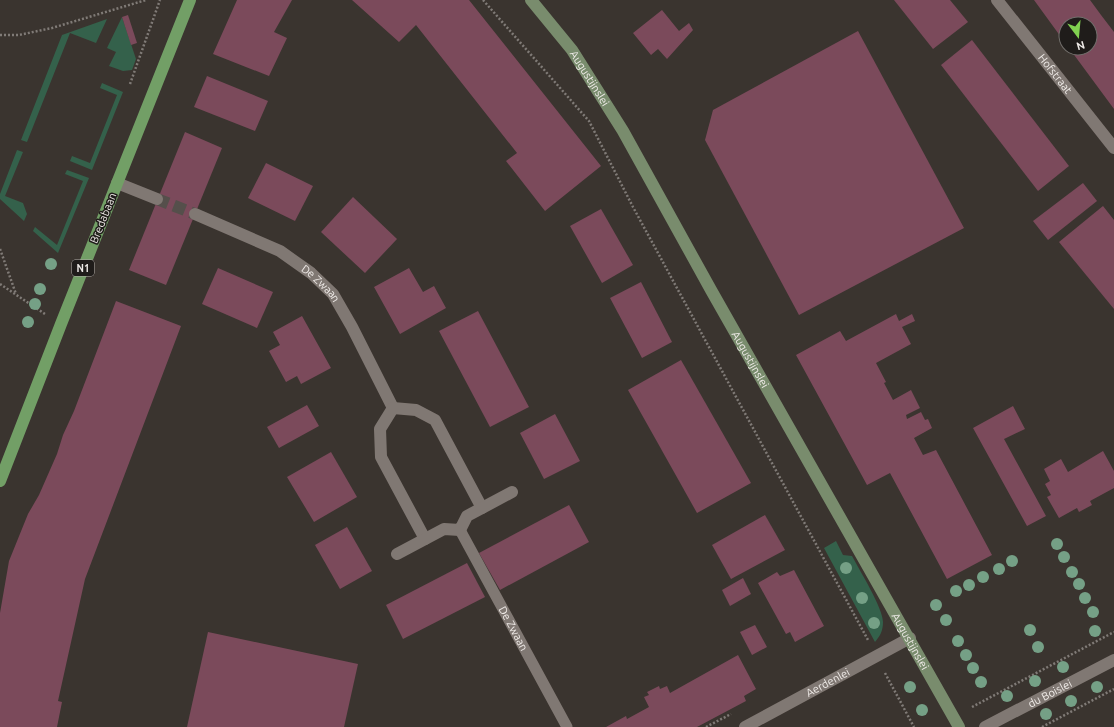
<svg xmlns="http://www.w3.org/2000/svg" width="1114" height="727" viewBox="0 0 1114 727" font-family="Ubuntu,sans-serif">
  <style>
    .green { fill: #34614b }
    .building { fill: #7b4a5b }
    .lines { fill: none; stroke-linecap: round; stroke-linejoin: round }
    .street-tunnel { stroke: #554f4b; stroke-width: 12; stroke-dasharray: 12 6; stroke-linecap: butt }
    .path { stroke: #807b77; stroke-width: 2.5; stroke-dasharray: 2 2; stroke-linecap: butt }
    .lane { stroke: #807873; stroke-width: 11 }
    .street { stroke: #807873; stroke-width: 12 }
    .secondary { stroke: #798c6d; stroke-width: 12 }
    .primary { stroke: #729f66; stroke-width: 12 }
    .tree { fill: #75a086 }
    .labels { text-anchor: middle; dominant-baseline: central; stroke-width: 3; stroke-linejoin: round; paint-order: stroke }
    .shield { fill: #1f1c1a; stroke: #b1adaa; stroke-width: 1 }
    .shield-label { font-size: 10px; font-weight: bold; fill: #efebe8 }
    .street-label { font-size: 11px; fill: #efebe8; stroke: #1f1c1a }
  </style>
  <rect width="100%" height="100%" fill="#3a342f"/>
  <g class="green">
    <path d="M 122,17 L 136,59 L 132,70 L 123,71 L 109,66 L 116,52 L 107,48 Z"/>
    <path d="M 107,19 L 96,43 L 70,33 L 27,142 L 21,140 L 62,35 Z"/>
    <path d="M 102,83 L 123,92 L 92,170 L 70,161 L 72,156 L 90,163 L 117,95 L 100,88 Z"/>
    <path d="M 17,150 L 23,152 L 5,196 L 23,203 L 27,214 L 24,221 L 0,199 L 0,194 Z"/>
    <path d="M 67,170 L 89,178 L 58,253 L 33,231 L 35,227 L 57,245 L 83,181 L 65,174 Z"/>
    <path d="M 836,541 L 843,555 L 852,556 C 860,571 883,608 883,622 C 883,631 880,636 875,642 L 824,548 Z"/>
  </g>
  <g class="building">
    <path d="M 237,0 L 292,0 L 274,32 L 287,38 L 269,76 L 213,54 Z"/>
    <path d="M 352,0 L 469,0 L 601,166 L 545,211 L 506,161 L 517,153 L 416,25 L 399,42 Z"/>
    <path d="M 894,0 L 950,0 L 968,22 L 933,49 Z"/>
    <path d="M 1034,0 L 1090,0 L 1101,15 L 1114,32 L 1114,109 L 1069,48 L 1090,48 L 1090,24 L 1066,24 L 1066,44 Z"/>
    <path d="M 662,10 L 679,31 L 689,23 L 693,30 L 667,59 L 658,49 L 651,55 L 633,33 Z"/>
    <path d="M 128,15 L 137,43 L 131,45 L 122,17 Z"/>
    <path d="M 858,31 L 964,228 L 799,315 L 705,140 L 713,110 Z"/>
    <path d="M 972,40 L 1069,166 L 1038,191 L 941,65 Z"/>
    <path d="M 207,76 L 268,101 L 255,131 L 194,107 Z"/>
    <path d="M 185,132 L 222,148 L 166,285 L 129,270 Z"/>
    <path d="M 266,163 L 313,186 L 295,221 L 248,198 Z"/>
    <path d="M 1083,183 L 1097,201 L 1048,240 L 1033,221 Z"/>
    <path d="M 353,197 L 397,239 L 365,273 L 321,232 Z"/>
    <path d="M 1103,206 L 1114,220 L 1114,309 L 1059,242 Z"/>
    <path d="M 601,209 L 633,265 L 602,283 L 570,226 Z"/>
    <path d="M 218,268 L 273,292 L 257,328 L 202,304 Z"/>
    <path d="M 409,268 L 423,292 L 434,286 L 446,308 L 400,334 L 374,287 Z"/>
    <path d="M 641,282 L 672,342 L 642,358 L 610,298 Z"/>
    <path d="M 116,301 L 181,326 L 85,579 L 58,701 L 62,702 L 57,727 L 0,727 L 0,613 L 9,561 L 28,514 L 39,495 L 57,454 L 63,435 L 74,411 Z"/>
    <path d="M 478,311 L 529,407 L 490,427 L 439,331 Z"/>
    <path d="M 896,314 L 899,321 L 912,314 L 915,321 L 902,327 L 911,344 L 876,363 L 886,382 L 884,383 L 893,400 L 911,390 L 920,408 L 906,415 L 907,419 L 921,412 L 925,420 L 928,419 L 932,428 L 914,438 L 923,455 L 936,450 L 992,555 L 947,579 L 890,473 L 867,485 L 796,355 L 840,331 L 846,341 Z"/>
    <path d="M 302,316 L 331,368 L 301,384 L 297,376 L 286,382 L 269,351 L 280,345 L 273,332 Z"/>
    <path d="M 681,360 L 751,483 L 697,513 L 628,390 Z"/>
    <path d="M 307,405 L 319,426 L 279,448 L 267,427 Z"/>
    <path d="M 1013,406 L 1025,429 L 1004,439 L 1046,516 L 1027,526 L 973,428 Z"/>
    <path d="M 555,414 L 580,461 L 544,479 L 520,433 Z"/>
    <path d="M 1103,451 L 1114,471 L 1114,488 L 1090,501 L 1092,505 L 1079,512 L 1077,508 L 1059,518 L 1047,497 L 1051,495 L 1045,484 L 1050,481 L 1044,469 L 1061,459 L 1068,472 Z"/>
    <path d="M 331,452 L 357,497 L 314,522 L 287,477 Z"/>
    <path d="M 569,505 L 589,542 L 500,590 L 479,553 Z"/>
    <path d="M 765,515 L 785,550 L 731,579 L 712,545 Z"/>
    <path d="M 347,527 L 372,571 L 340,589 L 315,545 Z"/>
    <path d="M 467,563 L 485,597 L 403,639 L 386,605 Z"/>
    <path d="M 794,570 L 824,626 L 795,642 L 790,632 L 786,634 L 758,583 L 777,572 L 780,576 Z"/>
    <path d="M 743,578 L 751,594 L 730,606 L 722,590 Z"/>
    <path d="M 755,625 L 767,647 L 752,655 L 740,632 Z"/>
    <path d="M 208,632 L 358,664 L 344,727 L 187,727 Z"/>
    <path d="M 738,655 L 756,689 L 744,696 L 746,701 L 697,727 L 606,727 L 626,716 L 627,719 L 649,707 L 644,697 L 649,695 L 647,692 L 659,686 L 660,689 L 667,686 L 670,693 Z"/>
  </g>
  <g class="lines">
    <path class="street-tunnel" d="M 157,199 L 195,214"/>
    <g class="path">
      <path d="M 483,0 L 589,121 L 633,207 L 868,640"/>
      <path d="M 0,35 L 19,35 L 52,28 L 146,0"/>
      <path d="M 130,84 L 160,0"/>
      <path d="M 0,249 L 16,294"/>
      <path d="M 0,284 L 45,314"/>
      <path d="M 885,673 L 914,727"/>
      <path d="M 972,707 L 1114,632"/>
      <path d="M 706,727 L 731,714"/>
      <path d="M 1042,727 L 1114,689"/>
    </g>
    <path class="lane" id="s1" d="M 460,530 L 567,727"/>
    <g class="street">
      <path id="s2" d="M 997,0 L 1114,148"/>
      <path d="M 117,183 L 157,199"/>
      <path id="s3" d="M 195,214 L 280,251 L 311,273 L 333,294 L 352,327 L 393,408"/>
      <path d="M 393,408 L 380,429 L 381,457 L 425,539"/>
      <path d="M 393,408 L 416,410 L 435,420 L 482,508"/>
      <path d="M 397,554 L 444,529 L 460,530 L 467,516 L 512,492"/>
      <path id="s4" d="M 745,727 L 910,638"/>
      <path id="s5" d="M 985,727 L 1114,660"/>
    </g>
    <path class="secondary" id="s6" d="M 531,0 L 572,50 L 623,131 L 711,290 L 959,727"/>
    <path class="primary" d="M 0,481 L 61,324 L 190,0"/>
  </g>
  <g class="tree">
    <circle cx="51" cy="264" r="6"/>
    <circle cx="40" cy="289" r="6"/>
    <circle cx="35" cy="304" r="6"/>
    <circle cx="28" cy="322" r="6"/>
    <circle cx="1057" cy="544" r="6"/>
    <circle cx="1064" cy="557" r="6"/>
    <circle cx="1012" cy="561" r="6"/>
    <circle cx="846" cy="568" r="6"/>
    <circle cx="999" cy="569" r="6"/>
    <circle cx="1072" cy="572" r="6"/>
    <circle cx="983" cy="577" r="6"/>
    <circle cx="1079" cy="584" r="6"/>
    <circle cx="969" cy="585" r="6"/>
    <circle cx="956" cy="591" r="6"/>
    <circle cx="862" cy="598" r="6"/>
    <circle cx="1085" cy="598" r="6"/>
    <circle cx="936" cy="605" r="6"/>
    <circle cx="1093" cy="612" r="6"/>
    <circle cx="946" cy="620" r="6"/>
    <circle cx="874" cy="623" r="6"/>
    <circle cx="1030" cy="630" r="6"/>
    <circle cx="1095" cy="631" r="6"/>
    <circle cx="958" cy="641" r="6"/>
    <circle cx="1038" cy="647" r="6"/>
    <circle cx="966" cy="655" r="6"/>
    <circle cx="1063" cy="667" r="6"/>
    <circle cx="973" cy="668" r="6"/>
    <circle cx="1035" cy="681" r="6"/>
    <circle cx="981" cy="682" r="6"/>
    <circle cx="910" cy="687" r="6"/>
    <circle cx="1097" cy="687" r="6"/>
    <circle cx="1007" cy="696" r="6"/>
    <circle cx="1071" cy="701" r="6"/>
    <circle cx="922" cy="710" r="6"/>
    <circle cx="1046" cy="714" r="6"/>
  </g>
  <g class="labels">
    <rect class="shield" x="72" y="260" width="22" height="16" rx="3"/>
    <g class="shield-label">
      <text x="83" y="268">N1</text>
    </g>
    <g class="street-label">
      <text stroke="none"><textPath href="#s2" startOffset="94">Hofstraat</textPath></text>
      <text stroke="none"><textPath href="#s6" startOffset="98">Augustijnslei</textPath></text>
      <text transform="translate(103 218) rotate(-68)">Bredabaan</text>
      <text stroke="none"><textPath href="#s3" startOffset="145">De Zwaan</textPath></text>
      <text stroke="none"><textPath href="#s6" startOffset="422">Augustijnslei</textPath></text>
      <text stroke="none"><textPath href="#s1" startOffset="112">De Zwaan</textPath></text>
      <text stroke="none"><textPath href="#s6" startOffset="746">Augustijnslei</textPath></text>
      <text stroke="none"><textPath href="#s4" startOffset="94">Aerdenlei</textPath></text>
      <text stroke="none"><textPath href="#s5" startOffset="73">du Boislei</textPath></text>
    </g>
  </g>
  <g transform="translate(1078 36) rotate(164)"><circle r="19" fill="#1f1c1a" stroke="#726f6c"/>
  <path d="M0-3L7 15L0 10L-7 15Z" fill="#81d050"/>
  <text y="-6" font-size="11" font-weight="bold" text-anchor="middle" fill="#efebe8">N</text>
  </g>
</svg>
